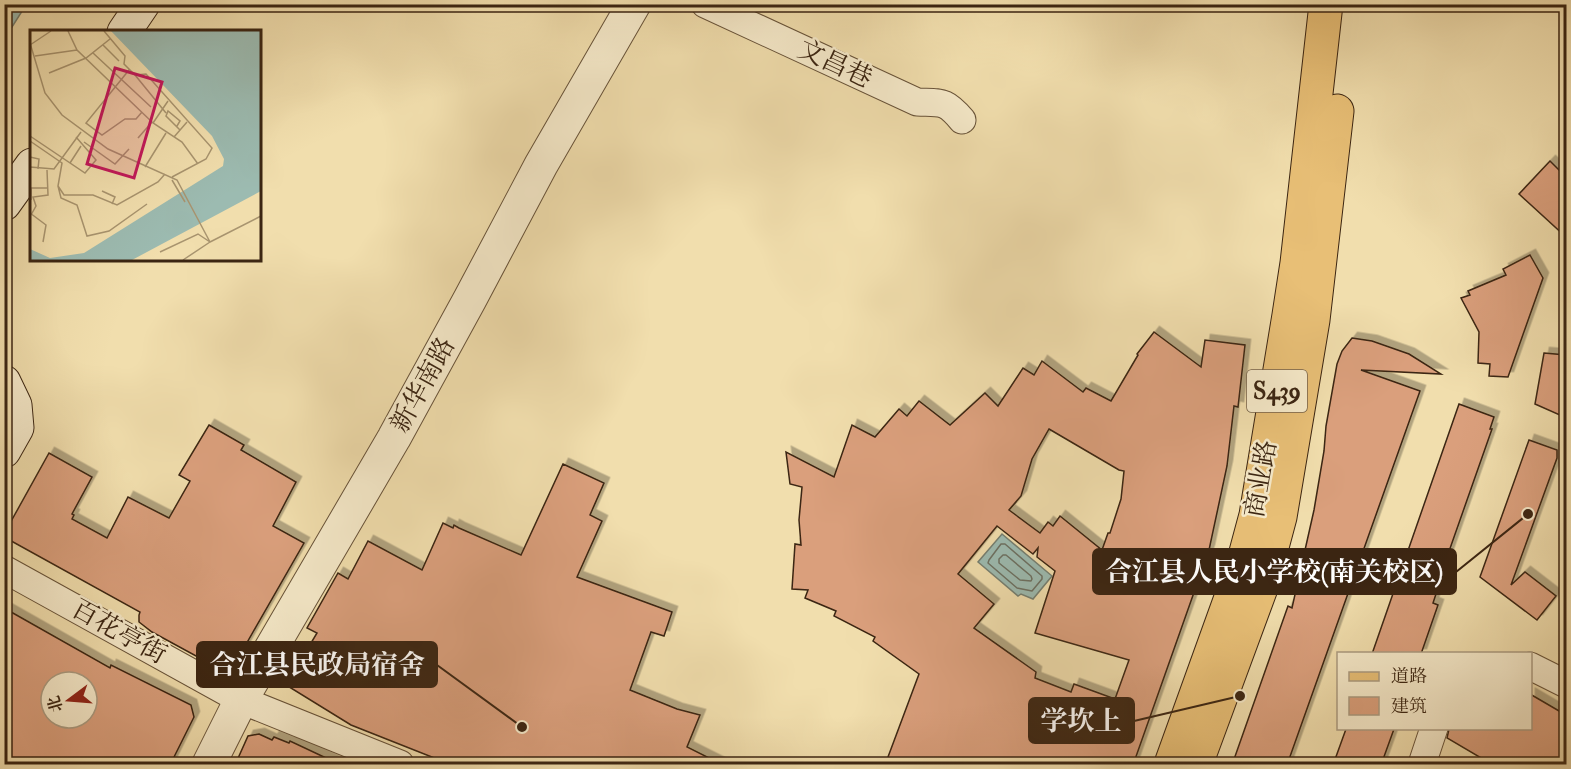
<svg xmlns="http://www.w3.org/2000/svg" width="1571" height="769" viewBox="0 0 1571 769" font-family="'IM FELL Double Pica','Noto Serif SC',serif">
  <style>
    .water { fill: #9cbbb1; stroke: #757f71; stroke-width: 1.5 }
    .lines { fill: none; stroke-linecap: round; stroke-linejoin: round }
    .shore { stroke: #6c7062; stroke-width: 1.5 }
    .building { fill: #da9f7b; stroke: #3b2512; stroke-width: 1.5; fill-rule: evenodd; filter: url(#shadow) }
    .minor-casing { stroke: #685339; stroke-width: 29 }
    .tertiary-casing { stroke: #685339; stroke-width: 35 }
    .secondary-casing { stroke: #3b2512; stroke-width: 35 }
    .primary-casing { stroke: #3b2512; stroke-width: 35 }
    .minor { stroke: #f6eaca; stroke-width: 27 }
    .tertiary { stroke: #f6eaca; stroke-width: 33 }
    .secondary { stroke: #f6eaca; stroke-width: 33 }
    .primary { stroke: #e8bf76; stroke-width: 33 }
    .labels { text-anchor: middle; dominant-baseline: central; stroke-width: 5; stroke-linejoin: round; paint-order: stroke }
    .shield { fill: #f6eaca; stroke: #736049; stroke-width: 1.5 }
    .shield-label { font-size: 24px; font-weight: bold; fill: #3b2512 }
    .street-label { font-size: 26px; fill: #3b2512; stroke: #f6eaca }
    .inset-road { fill: none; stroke: #a8946f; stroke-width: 1.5 }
    .view { fill: #c2185b; fill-opacity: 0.15; stroke: #c2185b; stroke-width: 3 }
    .inset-edge { fill: none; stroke: #3b2512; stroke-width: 3 }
    .leader { fill: none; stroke: #3b2512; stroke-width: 2 }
    .callout-dot { fill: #3b2512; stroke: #f6eaca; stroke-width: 2 }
    .callout { fill: #3b2512; stroke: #3b2512; stroke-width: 2 }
    .callout-label { font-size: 27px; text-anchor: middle; font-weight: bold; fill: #fff }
  </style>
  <defs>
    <filter id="shadow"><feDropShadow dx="5.5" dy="-5.5" stdDeviation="0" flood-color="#0004"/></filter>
  </defs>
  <rect width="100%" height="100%" fill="#f1dead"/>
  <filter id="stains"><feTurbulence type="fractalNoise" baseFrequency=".00333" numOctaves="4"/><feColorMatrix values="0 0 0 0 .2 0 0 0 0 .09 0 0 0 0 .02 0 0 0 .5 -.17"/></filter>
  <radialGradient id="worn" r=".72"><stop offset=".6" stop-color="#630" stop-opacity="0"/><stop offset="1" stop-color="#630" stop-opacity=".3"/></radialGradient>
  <g class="water">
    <path d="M 5,4 L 26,5 L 5,38 L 4,5 Z"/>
    <path d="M 1002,534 L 1052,576 L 1033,599 L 1021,594 L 1018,596 L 978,562 Z"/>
  </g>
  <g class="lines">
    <g class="shore">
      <path d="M 1001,544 L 1005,544 L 1042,576 L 1042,579 L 1032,591 L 1017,588 L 988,563 L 989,560 Z"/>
      <path d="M 1003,555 L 1006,555 L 1031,576 L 1032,579 L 1031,581 L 1020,580 L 999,563 L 999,559 Z"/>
    </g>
  </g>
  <g class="building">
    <path d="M 1550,161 L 1566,177 L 1566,237 L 1519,194 Z"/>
    <path d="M 1530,255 L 1543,278 L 1508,377 L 1489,376 L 1490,364 L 1478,363 L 1479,332 L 1461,298 L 1470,295 L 1468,291 L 1506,275 L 1503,269 Z"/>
    <path d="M 1154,332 L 1201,367 L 1205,340 L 1245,345 L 1238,407 L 1234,406 L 1227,466 L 1209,550 L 1133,765 L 885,765 L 919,674 L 873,641 L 875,637 L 834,616 L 836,611 L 805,598 L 808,590 L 792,589 L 795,544 L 801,545 L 799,520 L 802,487 L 790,484 L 786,452 L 834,477 L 852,425 L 875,437 L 899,409 L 907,416 L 919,401 L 950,425 L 985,393 L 998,406 L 1023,368 L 1034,375 L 1042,361 L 1083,392 L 1086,388 L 1111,401 L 1138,355 L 1137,354 ZM 1049,429 L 1119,470 L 1124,471 L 1121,499 L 1110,533 L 1108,533 L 1102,550 L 1060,516 L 1053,526 L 1048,522 L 1040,533 L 1009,510 L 1021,496 L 1032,459 ZM 997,526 L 1033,554 L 1038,548 L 1037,557 L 1055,571 L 1035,633 L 1129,660 L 1115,699 L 1074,684 L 1071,692 L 1035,678 L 1036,672 L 974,628 L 994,604 L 958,574 Z"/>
    <path d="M 1352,338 L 1372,341 L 1409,354 L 1441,374 L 1361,370 L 1420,391 L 1287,765 L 1232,765 L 1288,606 L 1292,608 L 1314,510 L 1324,451 L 1326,426 L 1337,364 L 1342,351 Z"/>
    <path d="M 1544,353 L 1566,355 L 1564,393 L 1566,395 L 1562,416 L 1535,404 Z"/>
    <path d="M 1459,404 L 1494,417 L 1490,429 L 1492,429 L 1434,594 L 1436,594 L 1433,603 L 1438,605 L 1421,654 L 1372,654 Z"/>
    <path d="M 209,425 L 244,445 L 241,450 L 296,482 L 273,526 L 304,543 L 241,653 L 230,663 L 218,668 L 152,632 L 139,622 L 139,615 L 140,612 L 4,537 L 4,534 L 49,453 L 92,477 L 72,514 L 74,515 L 72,519 L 107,538 L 128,497 L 169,518 L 190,481 L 179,475 Z"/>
    <path d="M 1529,440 L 1557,450 L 1557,458 L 1511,585 L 1525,572 L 1556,596 L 1537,620 L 1480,577 Z"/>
    <path d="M 563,464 L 604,483 L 590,515 L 602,521 L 577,577 L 672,612 L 664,636 L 651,632 L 630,690 L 677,709 L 700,715 L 687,747 L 723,765 L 452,765 L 351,725 L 286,685 L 317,633 L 307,628 L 338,573 L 348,579 L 368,541 L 422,570 L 443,523 L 453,528 L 454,525 L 459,528 L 521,555 Z"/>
    <path d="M 4,608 L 110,668 L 111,665 L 191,705 L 194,717 L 170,765 L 83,765 L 70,759 L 68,765 L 4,765 ZM 51,682 L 87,682 L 87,718 L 51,718 Z"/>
    <path d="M 1530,694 L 1566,715 L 1566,765 L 1493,765 L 1447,738 L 1449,729 L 1530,729 Z"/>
    <path d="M 1346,729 L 1394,729 L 1381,765 L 1333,765 Z"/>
    <path d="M 259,734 L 272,740 L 274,737 L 289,743 L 290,741 L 341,765 L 235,765 L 248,736 Z"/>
  </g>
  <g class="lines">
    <defs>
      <g id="minor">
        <path d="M 705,4 L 917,102 C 942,103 945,100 962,120"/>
        <path d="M 4,569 L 241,700 L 400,764"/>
        <path d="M 1530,666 L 1566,684"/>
        <path d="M 1422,764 L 1434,728"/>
      </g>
      <path id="tertiary" d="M 209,764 L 241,700 L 394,438 L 470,299 L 541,165 L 634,4"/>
      <g id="secondary">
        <path d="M 124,32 L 143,4"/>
        <path d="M 4,204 L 32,165"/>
        <path d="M 4,382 L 15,405 L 17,428 L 4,451"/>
      </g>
      <g id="primary">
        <path d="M 1171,764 L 1242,567 L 1256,515 L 1289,315 L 1297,263 L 1326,4"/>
        <path d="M 1196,764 L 1261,588 L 1280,517 L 1313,320 L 1337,111"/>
      </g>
    </defs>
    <use href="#minor" class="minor-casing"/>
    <use href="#tertiary" class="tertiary-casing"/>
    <use href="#secondary" class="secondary-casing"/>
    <use href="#primary" class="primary-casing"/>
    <use href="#minor" class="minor"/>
    <use href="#tertiary" class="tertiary"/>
    <use href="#secondary" class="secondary"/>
    <use href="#primary" class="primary"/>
  </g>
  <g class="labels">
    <rect class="shield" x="1247" y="370" width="60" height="42" rx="4.5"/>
    <g class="shield-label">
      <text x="1277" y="391">S439</text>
    </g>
    <g class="street-label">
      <text transform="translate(835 64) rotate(25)">文昌巷</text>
      <text transform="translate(423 385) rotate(-61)">新华南路</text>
      <text transform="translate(1261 479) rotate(-80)">商业路</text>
      <text transform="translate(119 632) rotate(29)">百花亭街</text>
    </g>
  </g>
  <g transform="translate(30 30)">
    <rect width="231" height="231" fill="#f1dead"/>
    <path d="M 81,1 L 231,1 L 231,161 L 102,230 L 0,230 L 0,219 L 20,228 L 54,223 L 193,136 L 194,129 L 182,106 Z" fill="#9cbbb1"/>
    <path class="inset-road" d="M 38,1 L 47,20 L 123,93 L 152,112 L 168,134M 74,1 L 95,26 L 94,34 L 105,45 L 116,44 L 182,118 L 176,129 L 142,147M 0,13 L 15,63 L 32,85 L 78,119 L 147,150 L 180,212M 0,15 L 21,1M 73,15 L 89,31M 63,23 L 121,77M 5,26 L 47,20M 99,40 L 56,93 L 72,105 L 95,89 L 106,89 L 112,82M 19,43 L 56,28 L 80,9M 105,45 L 136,83M 123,93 L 138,71M 147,96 L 150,91 L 138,81 L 136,86 L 150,100M 0,106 L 55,143 L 66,130 L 46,107M 144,107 L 157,92M 108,108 L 122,92M 0,111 L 32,133 L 28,156 L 34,165 L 63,165 L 87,175 L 128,152 L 135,144M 54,112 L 85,134 L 99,119M 0,127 L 9,129 L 8,139M 40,133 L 51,116M 0,137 L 24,139 L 51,102M 115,137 L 136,103M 142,150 L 155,172M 28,156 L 31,168 L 47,175 L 57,206 L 79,201 L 117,174M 72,161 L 85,167 L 82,174M 1,170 L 1,158 L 18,158M 0,183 L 16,195 L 13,212M 1,185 L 6,176 L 3,167 L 18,165 L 17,140M 180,212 L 231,186M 130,222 L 168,204 L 180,212M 153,230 L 180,212"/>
    <path class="view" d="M 85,38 L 132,52 L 104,148 L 57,134 Z"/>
    <rect width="231" height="231" class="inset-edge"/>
  </g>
  <path class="leader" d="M1528 514L1456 572M522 727L437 665M1240 696L1134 721"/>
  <g class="callout-dot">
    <circle cx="1528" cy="514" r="6"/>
    <circle cx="522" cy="727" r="6"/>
    <circle cx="1240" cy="696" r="6"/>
  </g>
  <g class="callout">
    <rect x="1093" y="549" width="363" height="45" rx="6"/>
    <rect x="197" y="642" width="240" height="45" rx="6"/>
    <rect x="1029" y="698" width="105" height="45" rx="6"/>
  </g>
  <g class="callout-label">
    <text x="1274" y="581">合江县人民小学校(南关校区)</text>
    <text x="317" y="674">合江县民政局宿舍</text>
    <text x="1081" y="730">学坎上</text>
  </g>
  <rect width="1571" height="769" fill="none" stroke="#f1dead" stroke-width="24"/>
  <rect x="6" y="6" width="1559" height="757" fill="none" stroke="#3b2512" stroke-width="3"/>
  <rect x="12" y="12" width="1547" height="745" fill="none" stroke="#3b2512" stroke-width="1.5"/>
  <rect x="1337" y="652" width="195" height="78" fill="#f6eaca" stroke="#ab9b80" stroke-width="1.5"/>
  <rect x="1349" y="672" width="30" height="9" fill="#e8bf76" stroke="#ab9b80" stroke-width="1.5"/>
  <text x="1391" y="682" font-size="18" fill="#3b2512">道路</text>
  <rect x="1349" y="697" width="30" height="18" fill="#da9f7b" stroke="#ab9b80" stroke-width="1.5"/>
  <text x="1391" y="712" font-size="18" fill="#3b2512">建筑</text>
  <g transform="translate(69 700) rotate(254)"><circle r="28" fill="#f6eaca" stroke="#ab9b80" stroke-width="1.5"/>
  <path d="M0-4.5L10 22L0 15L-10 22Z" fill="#8f2418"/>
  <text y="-9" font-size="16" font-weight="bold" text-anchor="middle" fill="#3b2512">北</text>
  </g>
  <rect width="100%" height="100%" filter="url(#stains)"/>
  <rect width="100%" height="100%" fill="url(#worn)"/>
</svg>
